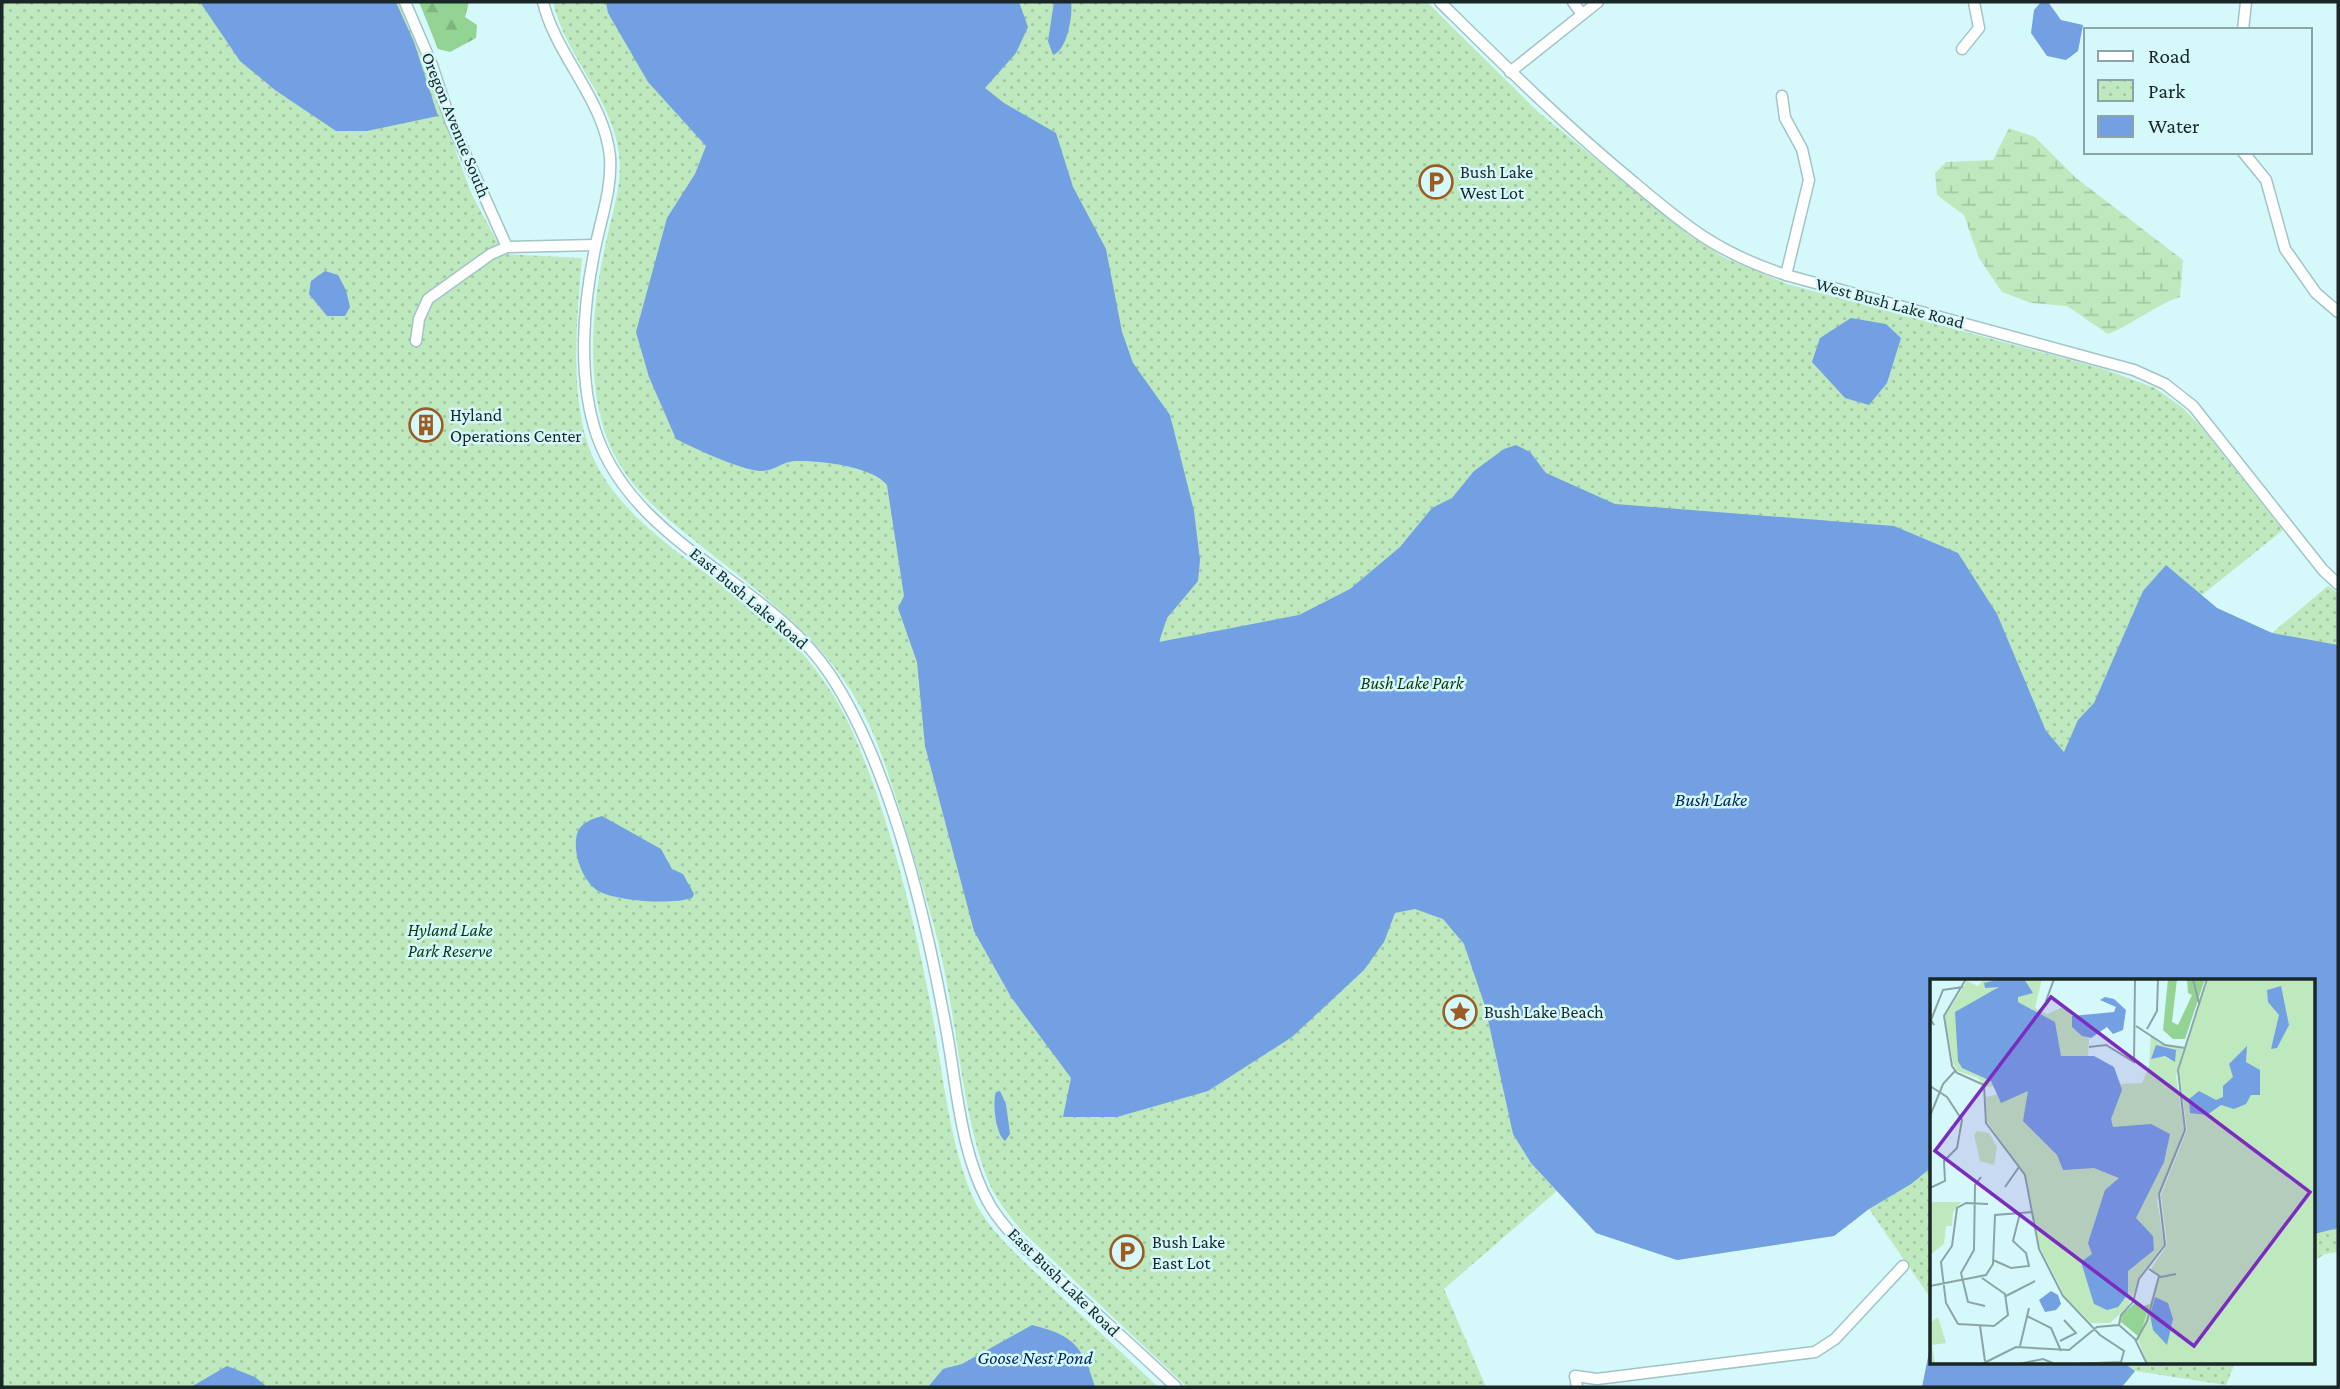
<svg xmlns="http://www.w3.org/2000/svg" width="2340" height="1389" viewBox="0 0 2340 1389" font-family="'Crimson Pro',serif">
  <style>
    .forest { fill: url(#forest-firs) }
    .wetland { fill: url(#wetland-marsh) }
    .park { fill: url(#park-dots) }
    .water { fill: #72a0e3 }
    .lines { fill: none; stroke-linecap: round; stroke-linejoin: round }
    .minor-casing { stroke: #a2c4c6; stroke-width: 13 }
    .minor { stroke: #fff; stroke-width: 10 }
    .labels { text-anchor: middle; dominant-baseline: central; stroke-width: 5; stroke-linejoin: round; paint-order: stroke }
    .street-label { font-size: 18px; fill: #1a2728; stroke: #d5f8fb }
    .poi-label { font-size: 18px; fill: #1a2728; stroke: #d5f8fb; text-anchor: start }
    .park-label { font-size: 18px; font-style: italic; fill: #0b390f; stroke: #d5f8fb }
    .water-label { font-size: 19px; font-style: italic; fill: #002963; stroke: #d5f8fb }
    .inset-road { fill: none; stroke: #8aa4a7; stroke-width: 2 }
    .view { fill: #7b2cbf; fill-opacity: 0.15; stroke: #7b2cbf; stroke-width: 3.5 }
    .inset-edge { fill: none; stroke: #1a2728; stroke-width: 3.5 }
  </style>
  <defs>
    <pattern id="forest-firs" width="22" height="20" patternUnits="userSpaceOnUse" patternTransform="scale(1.75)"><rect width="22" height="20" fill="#93d393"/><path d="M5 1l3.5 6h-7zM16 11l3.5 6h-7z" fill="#7eb57f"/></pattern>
    <pattern id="wetland-marsh" width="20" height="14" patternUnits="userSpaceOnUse" patternTransform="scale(1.75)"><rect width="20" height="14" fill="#bee8bd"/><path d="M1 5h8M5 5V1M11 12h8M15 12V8" fill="none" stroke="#a3c7a2"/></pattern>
    <pattern id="park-dots" width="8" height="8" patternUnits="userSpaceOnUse" patternTransform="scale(1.75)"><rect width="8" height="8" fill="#bee8bd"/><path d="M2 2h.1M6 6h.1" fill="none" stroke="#a3c7a2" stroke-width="1.8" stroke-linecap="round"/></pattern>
  </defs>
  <rect width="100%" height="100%" fill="#d5f8fb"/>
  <path class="forest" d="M 419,2 L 469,2 L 465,17 L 477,25 L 476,38 L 450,52 L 438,49 Z"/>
  <path class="wetland" d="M 2009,128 L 2035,137 L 2076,178 L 2183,260 L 2180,297 C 2153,306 2134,324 2108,334 L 2067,306 L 2031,303 L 2002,292 L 1979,258 L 1964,215 L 1937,195 L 1935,173 L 1946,162 L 1993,160 Z"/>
  <g class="park">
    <path d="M 2,2 L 401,2 L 472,195 L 504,254 L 582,258 C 577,316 571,374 584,431 C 604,520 714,572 778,628 C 807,655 832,688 849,724 C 887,806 914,918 931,1007 C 942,1065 951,1166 982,1214 C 1000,1241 1027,1264 1051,1287 C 1087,1320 1123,1354 1158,1387 L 2,1387 Z"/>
    <path d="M 553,2 L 1427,2 L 1537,111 L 1690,236 L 1725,258 L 1787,284 L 2104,369 L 2155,388 L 2183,408 L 2201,427 L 2283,530 L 2202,595 L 2217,608 L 2272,633 L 2328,586 L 2338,593 L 2338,1252 L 2325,1254 L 2314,1261 L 2314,981 L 1932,981 L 1932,1300 L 1869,1209 L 1834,1236 L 1677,1260 L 1596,1233 L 1557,1191 L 1444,1289 L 1486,1387 L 1187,1387 L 1021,1230 C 1008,1214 994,1197 987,1178 C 963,1113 959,1041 945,974 C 937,931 923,889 911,847 C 897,801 884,753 862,710 C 827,642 767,598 709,552 C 669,520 628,491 608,441 C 585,380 592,304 606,242 C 612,213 623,184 619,154 C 613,99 565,56 553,2 Z"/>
    <path d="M 2124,1363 L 2235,1363 L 2226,1385 L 2135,1371 Z"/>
  </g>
  <g class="water">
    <path d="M 200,2 L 396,2 L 414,42 L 438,116 L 367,131 L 336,131 L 275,90 L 240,61 Z"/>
    <path d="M 606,2 L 1019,2 L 1028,27 L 1016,53 L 985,88 L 1004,103 L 1056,133 L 1073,187 L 1106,249 L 1122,332 L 1133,363 L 1170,415 L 1194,511 L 1200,560 L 1198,581 L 1167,618 L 1159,642 L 1299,615 L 1350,589 L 1400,547 L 1432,508 L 1452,498 L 1474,471 L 1504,449 L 1516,445 L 1530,452 L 1546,473 L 1615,504 L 1894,526 L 1958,553 L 1997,614 L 2046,731 L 2064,752 L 2078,720 L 2094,703 L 2143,591 L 2166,565 L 2217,608 L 2272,633 L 2338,645 L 2338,1228 L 2314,1234 L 2314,981 L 1932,981 L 1932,1167 L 1911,1184 L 1869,1209 L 1834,1236 L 1677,1260 L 1596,1233 L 1531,1163 L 1513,1134 L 1485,1006 L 1464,944 L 1443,919 L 1415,909 L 1395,913 L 1384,942 L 1364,970 L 1292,1037 L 1208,1091 L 1117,1117 L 1063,1117 L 1071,1078 L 1011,997 L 974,931 L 925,746 L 917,662 L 898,608 L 904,596 L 887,485 C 873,466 818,460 794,461 C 784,462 774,470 763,471 C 744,472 694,448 676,439 L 649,377 L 636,332 L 667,218 L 695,174 L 706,146 L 648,82 L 608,13 Z"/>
    <path d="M 1054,2 L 1071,2 C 1073,16 1067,50 1053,55 L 1048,41 Z"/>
    <path d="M 2041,2 L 2048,2 L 2061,20 L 2083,25 L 2078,51 L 2066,60 L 2047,56 L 2031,33 L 2034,10 Z"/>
    <path d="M 325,271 L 338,275 L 346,290 L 350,307 L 345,316 L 327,316 L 309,294 L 311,281 Z"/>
    <path d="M 1851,318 L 1886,324 L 1901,338 L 1887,383 L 1869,405 L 1845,398 L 1812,362 L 1820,338 Z"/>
    <path d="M 602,816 L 661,849 L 672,869 L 683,874 L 694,894 L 692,898 C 671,905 619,901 600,892 C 583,883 572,853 577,834 C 580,823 592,819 602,816 Z"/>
    <path d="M 1000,1091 L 1006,1104 L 1010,1134 L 1005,1141 C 996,1135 992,1103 996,1092 Z"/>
    <path d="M 1032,1325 C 1074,1335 1083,1347 1095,1387 L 928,1387 L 943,1369 L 962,1364 Z"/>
    <path d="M 1932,1337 L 1932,1363 L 2124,1363 L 2135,1371 L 2122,1387 L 1922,1387 Z"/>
    <path d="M 227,1366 L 255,1377 L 267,1387 L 191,1387 Z"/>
  </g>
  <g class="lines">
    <defs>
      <g id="minor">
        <path d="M 405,2 L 432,65 L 450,120 L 507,247"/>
        <path d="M 543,2 C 556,56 605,101 610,157 C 612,188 602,215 596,244 C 583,303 577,378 597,436 C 637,547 770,582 831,676 C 892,769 926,918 946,1028 C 957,1086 960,1155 991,1207 C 1010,1237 1038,1259 1063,1283 C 1101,1318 1139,1352 1176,1387"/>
        <path d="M 1440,2 C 1500,61 1559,120 1624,174 C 1681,222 1712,251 1786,275 L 2134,370 L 2165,384 L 2193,406 L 2323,570 L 2338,584"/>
        <path d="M 1573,2 L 1582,14"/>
        <path d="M 2243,30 L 2246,2"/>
        <path d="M 1962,49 L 1979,28 L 1974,2"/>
        <path d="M 1510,72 L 1598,2"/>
        <path d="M 1782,96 L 1785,118 L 1802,149 L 1809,180 L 1786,275"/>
        <path d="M 2243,152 L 2266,180 L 2285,249 L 2316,293 L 2338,312"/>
        <path d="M 416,341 L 419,319 L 428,299 L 491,254 L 507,247 L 595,245"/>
        <path d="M 1577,1387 L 1575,1376 L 1597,1379 L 1815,1352 L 1835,1339 L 1903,1266"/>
      </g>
    </defs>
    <use href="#minor" class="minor-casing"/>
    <use href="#minor" class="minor"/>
  </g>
  <defs>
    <symbol id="parking-ring" viewBox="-11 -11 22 22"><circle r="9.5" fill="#d5f8fb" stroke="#9b5c23" stroke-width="1.5"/><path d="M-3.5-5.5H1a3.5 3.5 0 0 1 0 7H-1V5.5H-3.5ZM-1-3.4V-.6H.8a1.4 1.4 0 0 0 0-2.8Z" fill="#9b5c23"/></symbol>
    <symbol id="building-ring" viewBox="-11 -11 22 22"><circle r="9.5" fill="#d5f8fb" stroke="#9b5c23" stroke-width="1.5"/><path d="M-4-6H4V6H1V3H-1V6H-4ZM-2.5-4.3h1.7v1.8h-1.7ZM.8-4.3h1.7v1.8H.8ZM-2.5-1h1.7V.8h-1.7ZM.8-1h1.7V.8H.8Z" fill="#9b5c23"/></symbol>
    <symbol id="sight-ring" viewBox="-11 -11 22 22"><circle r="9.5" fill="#d5f8fb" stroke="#9b5c23" stroke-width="1.5"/><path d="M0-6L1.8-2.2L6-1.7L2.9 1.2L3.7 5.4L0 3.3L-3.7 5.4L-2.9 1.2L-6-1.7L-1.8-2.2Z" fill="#9b5c23"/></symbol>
  </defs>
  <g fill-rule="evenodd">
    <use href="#parking-ring" x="1417" y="163" width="38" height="38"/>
    <use href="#building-ring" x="407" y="406" width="38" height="38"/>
    <use href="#sight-ring" x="1441" y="993" width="38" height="38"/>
    <use href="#parking-ring" x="1108" y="1233" width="38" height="38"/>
  </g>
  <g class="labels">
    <g class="street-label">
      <text transform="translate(456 125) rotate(68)">Oregon Avenue South</text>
      <text transform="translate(1890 303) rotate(15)">West Bush Lake Road</text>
      <text transform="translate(749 598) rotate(40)">East Bush Lake Road</text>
      <text transform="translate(1064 1282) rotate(44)">East Bush Lake Road</text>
    </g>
    <g class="poi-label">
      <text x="1460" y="172">Bush Lake<tspan x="1460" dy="21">West Lot</tspan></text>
      <text x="450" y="415">Hyland<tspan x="450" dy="21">Operations Center</tspan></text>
      <text x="1484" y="1012">Bush Lake Beach</text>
      <text x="1152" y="1242">Bush Lake<tspan x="1152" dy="21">East Lot</tspan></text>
    </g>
    <g class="park-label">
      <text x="1412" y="683">Bush Lake Park</text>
      <text x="450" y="930">Hyland Lake<tspan x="450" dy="21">Park Reserve</tspan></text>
    </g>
    <g class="water-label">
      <text x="1711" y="799">Bush Lake</text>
      <text x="1035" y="1357">Goose Nest Pond</text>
    </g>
  </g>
  <g transform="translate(1930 979)">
    <rect width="385" height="385" fill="#d5f8fb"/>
    <path d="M 238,0 L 247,0 L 242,43 L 248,46 L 262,16 L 258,14 L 257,0 L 275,0 L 255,60 L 243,60 L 233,51 ZM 206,323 L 211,328 L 220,325 L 218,385 L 208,357 L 191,343 L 192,336 Z" fill="#93d393"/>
    <path d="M 47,152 L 59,154 L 67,168 L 64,186 L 50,182 L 44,156 ZM 8,338 L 16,364 L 2,366 L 5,385 L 0,385 L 0,353 L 5,352 L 0,352 L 0,344 Z" fill="#bee8bd"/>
    <path d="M 54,0 L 112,0 L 105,29 L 117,35 L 133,28 L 142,37 L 142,48 L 159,60 L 158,77 L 183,88 L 191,105 L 212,104 L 219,87 L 221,56 L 229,64 L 253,70 L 246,96 L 254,150 L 227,221 L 234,265 L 212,294 L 198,327 L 180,344 L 161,344 L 136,319 L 109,267 L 97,200 L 57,142 L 56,118 L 69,115 L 65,107 L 55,108 L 48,99 L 27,92 L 23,84 L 15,38 L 37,2 L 48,7 ZM 278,0 L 385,0 L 385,385 L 218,385 L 208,361 L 229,297 L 221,290 L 237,266 L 231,216 L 257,151 L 249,91 ZM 0,223 L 31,223 L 23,233 L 22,247 L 16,247 L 14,265 L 0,276 Z" fill="#bee8bd"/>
    <path d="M 71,0 L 94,0 L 103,14 L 88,18 L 88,23 L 125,43 L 131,77 L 164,77 L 184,88 L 192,111 L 181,140 L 183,148 L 221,145 L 240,155 L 234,183 L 206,239 L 223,257 L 224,271 L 198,292 L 198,315 L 188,328 L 177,331 L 164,325 L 151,283 L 162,275 L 158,264 L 175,211 L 189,199 L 164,189 L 133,191 L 127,176 L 93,142 L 98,112 L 71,124 L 61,102 L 32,89 L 28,82 L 25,33 L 69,8 L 55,9 L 54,4 ZM 351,7 L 359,46 L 347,69 L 341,70 L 349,36 L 338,23 L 337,11 ZM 175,18 L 184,20 L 196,31 L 193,51 L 183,55 L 177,48 L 161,59 L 152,57 L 142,48 L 142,37 L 184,33 L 186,28 L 170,21 ZM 226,66 L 246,71 L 245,83 L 235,77 L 221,80 ZM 317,67 L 316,83 L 330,91 L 330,116 L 321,116 L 316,125 L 304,130 L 291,126 L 277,136 L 260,134 L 259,120 L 269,112 L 286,121 L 293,118 L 293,107 L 303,98 L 299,85 ZM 121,312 L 128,316 L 131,325 L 126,331 L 115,333 L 109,321 ZM 225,318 L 238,324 L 243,340 L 237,366 L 223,351 L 220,336 Z" fill="#72a0e3"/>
    <path class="inset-road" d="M 36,0 L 14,37 L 22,87 L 27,94 L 54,106 L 56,144 L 95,196 L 109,270 L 133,317 L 170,356 L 194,372 L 191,383 L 141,385M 263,0 L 269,24M 116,22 L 124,0M 4,46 L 1,41 L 13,11 L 33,8M 206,47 L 235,66 L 255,69M 217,50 L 227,32 L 228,0M 159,68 L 176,66 L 204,83 L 205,0M 0,107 L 17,118 L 32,141 L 27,169 L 14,182 L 15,202 L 0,209M 0,137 L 13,105 L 25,92M 51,198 L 45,206 L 44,271 L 31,294 L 38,323 L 55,327M 75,208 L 89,188M 63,281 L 81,289 L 99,287 L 96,274 L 83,262 L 90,234M 219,290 L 231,298 L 246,295M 0,307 L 56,296 L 63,285 L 65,236 L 103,233M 76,317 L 105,302M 97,337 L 121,349 L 131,372M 28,345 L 16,324 L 11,283 L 22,267 L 27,229 L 36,224 L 58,225M 28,345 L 64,347 L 78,336 L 75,315 L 52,299M 189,346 L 191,336 L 203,323 L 209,300 L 235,266 L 229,215 L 255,151 L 248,91 L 277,0M 189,346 L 205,360 L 217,385M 50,347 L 55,382M 130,362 L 146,354 L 134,341M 206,362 L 217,342 L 229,297M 90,367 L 99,329M 52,385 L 86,368 L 139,371 L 167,348 L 189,346M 89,385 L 113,380 L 125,385"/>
    <path class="view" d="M 121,18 L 380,213 L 264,367 L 5,172 Z"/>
    <rect width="385" height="385" class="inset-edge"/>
  </g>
  <rect width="2340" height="1389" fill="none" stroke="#1a2728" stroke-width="7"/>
  <rect x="2084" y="28" width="228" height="126" fill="#d5f8fb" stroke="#8aa4a7" stroke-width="2"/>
  <rect x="2098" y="51" width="35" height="10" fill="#ffffff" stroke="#8aa4a7" stroke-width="2"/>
  <text x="2148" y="63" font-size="21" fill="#1a2728">Road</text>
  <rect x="2098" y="80" width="35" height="21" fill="url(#park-dots)" stroke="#8aa4a7" stroke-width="2"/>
  <text x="2148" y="98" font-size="21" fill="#1a2728">Park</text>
  <rect x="2098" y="116" width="35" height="21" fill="#72a0e3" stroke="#8aa4a7" stroke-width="2"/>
  <text x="2148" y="133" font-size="21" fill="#1a2728">Water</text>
</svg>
